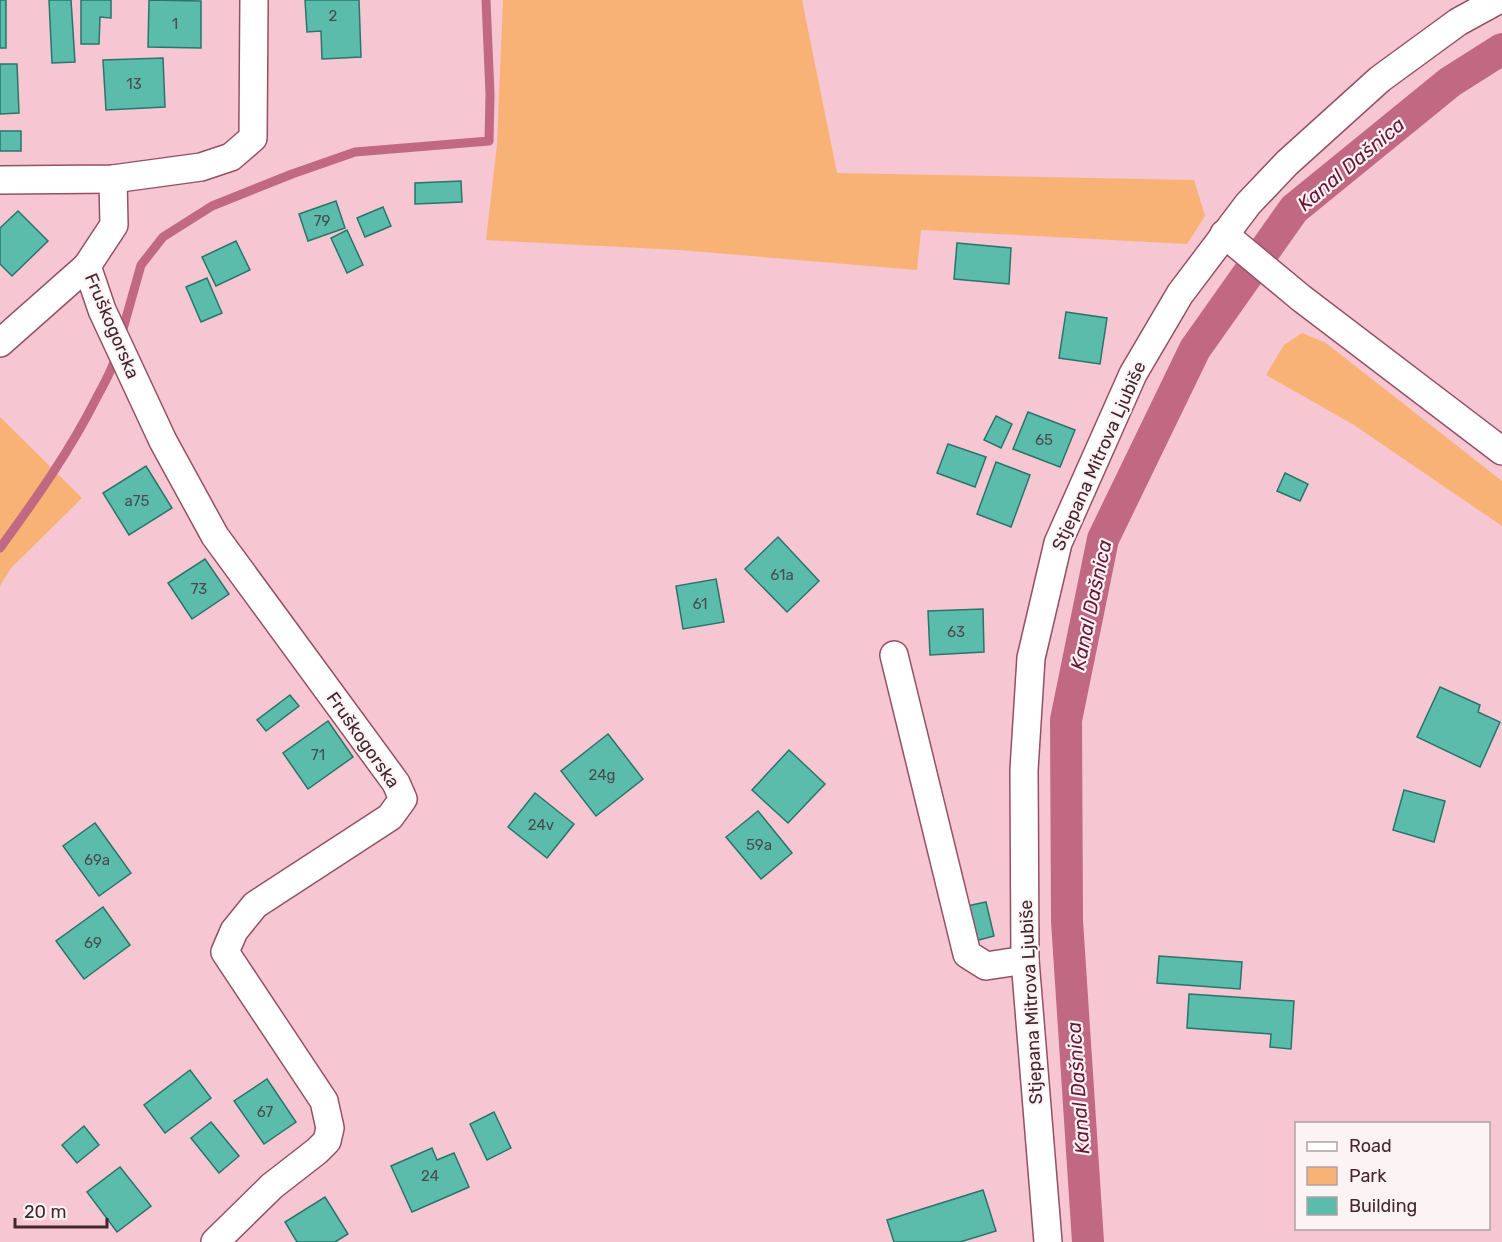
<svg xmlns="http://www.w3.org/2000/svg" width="1502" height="1242" viewBox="0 0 1502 1242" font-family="Rubik,sans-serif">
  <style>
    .green { fill: #f8b275 }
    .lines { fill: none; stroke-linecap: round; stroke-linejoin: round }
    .stream { stroke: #c16883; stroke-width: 9 }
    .canal { stroke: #c16883; stroke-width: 32 }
    .building { fill: #5bbcac; stroke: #297569; stroke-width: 1.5 }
    .minor-casing { stroke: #955065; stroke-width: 30 }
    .minor { stroke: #fff; stroke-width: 27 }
    .labels { text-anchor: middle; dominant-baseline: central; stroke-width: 4.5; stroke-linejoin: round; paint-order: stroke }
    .number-label { font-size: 15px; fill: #4a4c4e }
    .street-label { font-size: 18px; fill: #45262f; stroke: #fcf3f5 }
    .water-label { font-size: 20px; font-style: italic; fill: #6a1838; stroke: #fcf3f5 }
  </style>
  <rect width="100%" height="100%" fill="#f6c6d2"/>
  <g class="green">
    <path d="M 503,0 L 802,0 L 837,173 L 1194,180 L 1205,216 L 1187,244 L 921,230 L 917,270 L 680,250 L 486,240 L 497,145 Z"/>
    <path d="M 1302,333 L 1326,343 L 1502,481 L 1502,526 L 1354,425 L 1266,375 L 1284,345 Z"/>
    <path d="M 0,417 L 82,498 L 11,568 L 0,586 Z"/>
  </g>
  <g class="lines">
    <g class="stream">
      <path d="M 121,336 L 141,265 L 163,237 L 212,206 L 292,174 L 355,152 L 489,141 L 490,94 L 486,0"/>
      <path d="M 0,548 C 35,500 70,451 97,397 C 104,384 112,370 116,356"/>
    </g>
    <path class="canal" d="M 1088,1242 L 1067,921 L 1066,720 L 1103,539 L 1195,349 L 1294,209 L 1450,82 L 1502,49"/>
  </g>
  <g class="building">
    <rect x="0" y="0" width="6" height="48"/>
    <path d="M 49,0 L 71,0 L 75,62 L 52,63 Z"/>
    <path d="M 81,0 L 111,0 L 111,18 L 100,17 L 99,44 L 81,44 Z"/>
    <path d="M 149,0 L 201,1 L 201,48 L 148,47 Z"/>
    <path d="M 305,0 L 359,0 L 361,57 L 322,59 L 321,31 L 307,32 Z"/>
    <path d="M 163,58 L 165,107 L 106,110 L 103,60 Z"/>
    <path d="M 0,64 L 17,64 L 19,113 L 0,114 Z"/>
    <rect x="0" y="131" width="21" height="20"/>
    <path d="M 461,181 L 462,202 L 415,204 L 415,183 Z"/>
    <path d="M 336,201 L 345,228 L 308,241 L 299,214 Z"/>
    <path d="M 383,207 L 391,226 L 365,237 L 357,218 Z"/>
    <path d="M 18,211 L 48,241 L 12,276 L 0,264 L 0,228 Z"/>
    <path d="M 347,230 L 363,265 L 347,273 L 331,238 Z"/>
    <path d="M 236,241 L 250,270 L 216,286 L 202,257 Z"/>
    <path d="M 957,243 L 1011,248 L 1009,284 L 954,279 Z"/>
    <path d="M 207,278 L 222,313 L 201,322 L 186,287 Z"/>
    <path d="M 1066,312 L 1107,318 L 1100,364 L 1059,358 Z"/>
    <path d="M 1028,412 L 1075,430 L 1060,467 L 1013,449 Z"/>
    <path d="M 996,416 L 1012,424 L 1001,448 L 984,440 Z"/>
    <path d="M 948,444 L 986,457 L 975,487 L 937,473 Z"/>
    <path d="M 996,462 L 1030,475 L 1011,527 L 977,514 Z"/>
    <path d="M 146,466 L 172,508 L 129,535 L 103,493 Z"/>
    <path d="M 1285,473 L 1308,484 L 1300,501 L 1277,491 Z"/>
    <path d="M 778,537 L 819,581 L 787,612 L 745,569 Z"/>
    <path d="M 205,559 L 229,594 L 192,619 L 168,583 Z"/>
    <path d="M 716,579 L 724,622 L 683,629 L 676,586 Z"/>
    <path d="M 983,609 L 984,652 L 930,655 L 928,611 Z"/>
    <path d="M 1440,687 L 1480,705 L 1478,712 L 1500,722 L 1480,767 L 1417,737 Z"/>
    <path d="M 290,695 L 299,706 L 266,731 L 257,720 Z"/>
    <path d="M 328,721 L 353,757 L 308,789 L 283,753 Z"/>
    <path d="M 608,734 L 643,779 L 596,816 L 561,771 Z"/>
    <path d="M 789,750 L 825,784 L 788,823 L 752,790 Z"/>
    <path d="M 1404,790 L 1445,801 L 1434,842 L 1393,830 Z"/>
    <path d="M 535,793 L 574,824 L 547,858 L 508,827 Z"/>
    <path d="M 758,811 L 792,853 L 761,879 L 726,837 Z"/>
    <path d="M 95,823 L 131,873 L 99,896 L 63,846 Z"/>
    <path d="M 986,902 L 994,936 L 975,941 L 967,906 Z"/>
    <path d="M 103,907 L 130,945 L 84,979 L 56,941 Z"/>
    <path d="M 1159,956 L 1242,962 L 1240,989 L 1157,983 Z"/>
    <path d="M 1189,994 L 1294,1001 L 1291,1049 L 1270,1047 L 1271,1034 L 1187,1028 Z"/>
    <path d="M 190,1070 L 211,1098 L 165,1133 L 144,1105 Z"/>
    <path d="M 267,1079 L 296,1122 L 264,1144 L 234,1101 Z"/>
    <path d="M 494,1112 L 511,1148 L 487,1160 L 470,1124 Z"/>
    <path d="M 211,1122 L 239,1156 L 219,1173 L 191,1138 Z"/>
    <path d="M 84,1126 L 99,1145 L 77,1163 L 62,1145 Z"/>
    <path d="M 432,1148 L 437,1160 L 454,1153 L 469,1187 L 412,1212 L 391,1166 Z"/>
    <path d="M 120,1167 L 151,1206 L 117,1232 L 87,1192 Z"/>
    <path d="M 983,1190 L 996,1231 L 960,1242 L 894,1242 L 887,1220 Z"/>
    <path d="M 325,1197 L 348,1234 L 335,1242 L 297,1242 L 285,1222 Z"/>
  </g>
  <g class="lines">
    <defs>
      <g id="minor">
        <path d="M 113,179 L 114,225 L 87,266 L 102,310 L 163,441 L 215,536 L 396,783 L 403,799 L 390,817 L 255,905 L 234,931 L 225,952 L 324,1101 L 330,1128 L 327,1141 L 317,1151 L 272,1186 L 215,1242"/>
        <path d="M 0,180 L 113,179 L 201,167 L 231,157 L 253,138 L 254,0"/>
        <path d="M 1224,234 L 1301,298 L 1502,451"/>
        <path d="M 0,343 L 87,266"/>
        <path d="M 894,655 L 967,954 L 986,966 L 1025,960"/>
        <path d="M 1048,1242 L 1025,960 L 1024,770 L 1031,658 L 1058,543 L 1133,374 L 1180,294 L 1248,204 L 1287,163 L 1380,79 L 1458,22 L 1498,0"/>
      </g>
    </defs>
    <use href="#minor" class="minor-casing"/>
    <use href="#minor" class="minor"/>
  </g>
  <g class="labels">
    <g class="number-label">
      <text x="333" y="16">2</text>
      <text x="175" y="24">1</text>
      <text x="134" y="84">13</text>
      <text x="322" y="221">79</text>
      <text x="1044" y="440">65</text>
      <text x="137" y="501">a75</text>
      <text x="782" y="575">61a</text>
      <text x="199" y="589">73</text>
      <text x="700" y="604">61</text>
      <text x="956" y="632">63</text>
      <text x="318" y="755">71</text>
      <text x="602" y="775">24g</text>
      <text x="541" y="825">24v</text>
      <text x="759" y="845">59a</text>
      <text x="97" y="860">69a</text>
      <text x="93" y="943">69</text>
      <text x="265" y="1112">67</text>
      <text x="430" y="1176">24</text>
    </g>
    <g class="street-label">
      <text transform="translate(112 326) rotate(67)">Fruškogorska</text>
      <text transform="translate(1099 456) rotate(-66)">Stjepana Mitrova Ljubiše</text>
      <text transform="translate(363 740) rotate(55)">Fruškogorska</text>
      <text transform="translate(1031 1002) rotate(-93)">Stjepana Mitrova Ljubiše</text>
    </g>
    <g class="water-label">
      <text transform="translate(1351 164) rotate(-40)">Kanal Dašnica</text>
      <text transform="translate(1091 605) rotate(-78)">Kanal Dašnica</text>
      <text transform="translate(1078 1088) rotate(-94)">Kanal Dašnica</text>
    </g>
  </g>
  <rect x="1295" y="1122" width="195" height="108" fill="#fcf3f5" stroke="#b3a1a6" stroke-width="1.5"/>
  <rect x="1307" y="1142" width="30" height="9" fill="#ffffff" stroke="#b3a1a6" stroke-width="1.5"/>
  <text x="1349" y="1152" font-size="18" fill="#45262f">Road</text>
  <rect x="1307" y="1167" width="30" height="18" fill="#f8b275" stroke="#b3a1a6" stroke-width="1.5"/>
  <text x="1349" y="1182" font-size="18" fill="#45262f">Park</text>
  <rect x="1307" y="1197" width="30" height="18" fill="#5bbcac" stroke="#b3a1a6" stroke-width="1.5"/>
  <text x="1349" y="1212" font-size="18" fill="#45262f">Building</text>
  <path d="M15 1218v9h92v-9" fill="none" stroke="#45262f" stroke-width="3"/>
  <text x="24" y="1218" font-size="18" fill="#45262f" stroke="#fcf3f5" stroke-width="4.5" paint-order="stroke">20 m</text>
</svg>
